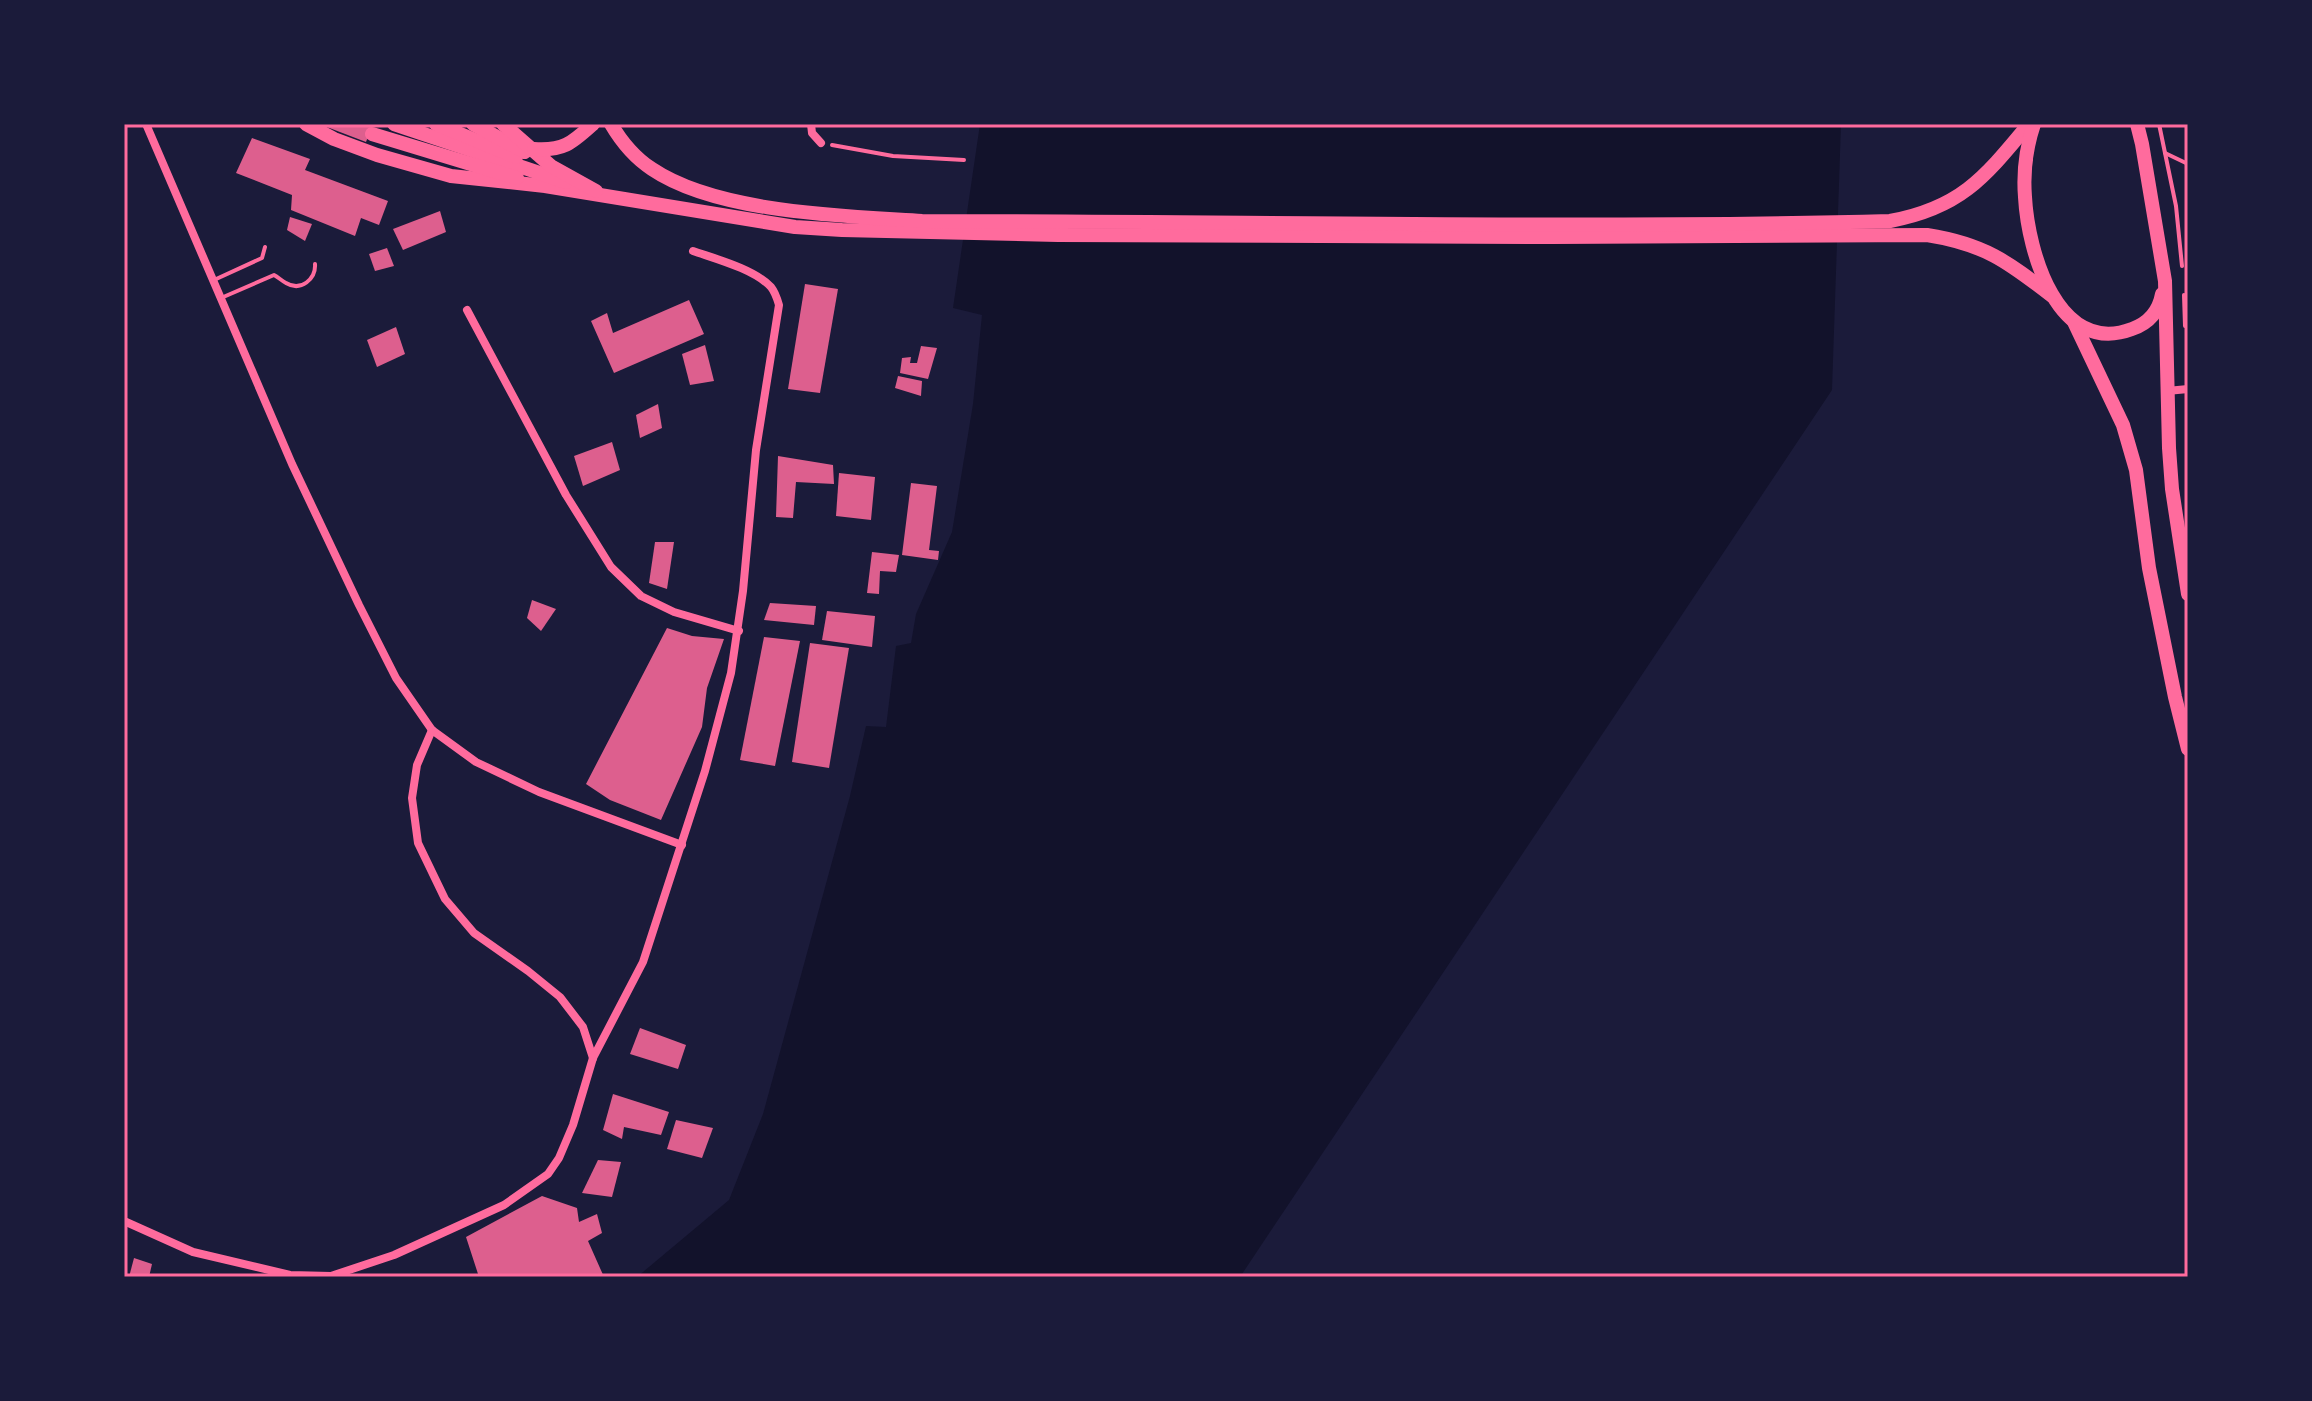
<svg xmlns="http://www.w3.org/2000/svg" width="2312" height="1401" viewBox="0 0 2312 1401" font-family="'IBM Plex Serif',serif">
  <style>
    .water { fill: #12122b }
    .building { fill: #dd5f8e }
    .lines { fill: none; stroke-linecap: round; stroke-linejoin: round }
    .path { stroke: #ff6b9d; stroke-width: 4 }
    .service { stroke: #ff6b9d; stroke-width: 4 }
    .minor { stroke: #ff6b9d; stroke-width: 8 }
    .primary { stroke: #ff6b9d; stroke-width: 14 }
    .neatline { fill: none; stroke: #ff6b9d; stroke-width: 3 }
  </style>
  <rect width="100%" height="100%" fill="#1b1b3a"/>
  <path class="water" d="M 980,124 L 1841,124 L 1832,390 L 1240,1277 L 637,1277 L 729,1200 L 763,1114 L 850,796 L 866,726 L 886,727 L 896,646 L 911,643 L 916,614 L 952,532 L 973,404 L 982,315 L 953,308 Z"/>
  <g class="building">
    <path d="M 319,124 L 373,124 L 366,142 Z"/>
    <path d="M 252,138 L 310,159 L 305,170 L 388,201 L 379,225 L 361,218 L 355,236 L 291,210 L 292,195 L 236,173 Z"/>
    <path d="M 440,211 L 446,232 L 403,250 L 393,229 Z"/>
    <path d="M 290,217 L 312,224 L 305,241 L 287,230 Z"/>
    <path d="M 387,248 L 394,266 L 375,271 L 369,254 Z"/>
    <path d="M 805,284 L 838,289 L 820,393 L 788,389 Z"/>
    <path d="M 689,300 L 704,334 L 614,373 L 591,321 L 607,313 L 613,333 Z"/>
    <path d="M 396,327 L 405,354 L 377,367 L 367,340 Z"/>
    <path d="M 705,345 L 714,381 L 690,385 L 682,354 Z"/>
    <path d="M 921,346 L 937,348 L 928,379 L 900,373 L 902,358 L 911,357 L 910,363 L 917,363 Z"/>
    <path d="M 898,376 L 922,381 L 921,396 L 895,388 Z"/>
    <path d="M 658,404 L 662,428 L 640,438 L 636,415 Z"/>
    <path d="M 612,442 L 620,470 L 583,486 L 574,456 Z"/>
    <path d="M 778,456 L 833,465 L 834,484 L 796,482 L 793,518 L 776,517 Z"/>
    <path d="M 839,473 L 875,477 L 871,520 L 836,516 Z"/>
    <path d="M 911,483 L 937,486 L 929,550 L 939,551 L 938,560 L 902,555 Z"/>
    <path d="M 655,542 L 674,542 L 667,589 L 649,583 Z"/>
    <path d="M 872,552 L 899,555 L 896,572 L 880,571 L 879,594 L 867,593 Z"/>
    <path d="M 532,600 L 556,609 L 541,631 L 527,618 Z"/>
    <path d="M 770,603 L 816,606 L 814,625 L 764,620 Z"/>
    <path d="M 827,611 L 875,616 L 872,647 L 822,640 Z"/>
    <path d="M 667,628 L 692,636 L 724,639 L 707,688 L 702,727 L 661,820 L 610,800 L 586,784 Z"/>
    <path d="M 764,637 L 800,641 L 775,766 L 740,760 Z"/>
    <path d="M 810,643 L 849,648 L 829,768 L 792,762 Z"/>
    <path d="M 640,1028 L 686,1045 L 678,1069 L 630,1054 Z"/>
    <path d="M 613,1094 L 669,1112 L 661,1135 L 624,1127 L 622,1139 L 603,1130 Z"/>
    <path d="M 676,1120 L 713,1128 L 702,1158 L 667,1149 Z"/>
    <path d="M 598,1160 L 621,1162 L 612,1197 L 582,1193 Z"/>
    <path d="M 542,1196 L 577,1208 L 579,1222 L 597,1214 L 602,1233 L 588,1241 L 604,1277 L 479,1277 L 466,1237 Z"/>
    <path d="M 134,1258 L 152,1264 L 149,1277 L 129,1277 Z"/>
  </g>
  <g class="lines">
    <g class="path">
      <path d="M 2159,124 L 2176,206 L 2182,266"/>
      <path d="M 832,145 L 893,156 L 964,160"/>
      <path d="M 2165,153 L 2188,164"/>
      <path d="M 2184,295 L 2185,326"/>
    </g>
    <g class="service">
      <path d="M 214,280 L 262,258 L 265,247"/>
      <path d="M 221,298 L 274,275 C 278,277 282,281 286,283 C 301,292 316,279 315,264"/>
    </g>
    <g class="minor">
      <path d="M 146,124 L 292,464 L 359,605 L 396,678 L 432,730 L 476,762 L 539,792 L 682,845"/>
      <path d="M 811,124 L 812,133 L 821,143"/>
      <path d="M 467,310 L 566,495 L 611,567 L 641,596 L 674,612 L 739,631"/>
      <path d="M 2167,391 L 2188,389"/>
      <path d="M 432,730 L 417,765 L 412,798 L 418,843 L 445,899 L 474,933 L 528,971 L 560,997 L 583,1027 L 593,1058"/>
      <path d="M 124,1221 L 193,1252 L 290,1275 L 331,1276 L 394,1255 L 504,1205 L 548,1174 L 559,1158 L 573,1125 L 593,1058 L 643,962 L 705,771 L 731,673 L 743,591 L 756,450 L 779,305 C 777,298 775,292 771,287 C 754,269 716,259 693,251"/>
    </g>
    <g class="primary">
      <path d="M 306,124 L 334,139 L 377,155 L 451,176 L 545,186 L 795,227 L 842,230 L 1058,235 L 1554,237 L 1927,235 C 1984,244 2007,261 2052,296"/>
      <path d="M 394,124 L 566,182"/>
      <path d="M 436,124 L 516,157"/>
      <path d="M 473,124 L 525,152"/>
      <path d="M 503,124 L 551,166 L 596,191"/>
      <path d="M 611,124 C 621,141 635,158 652,169 C 717,213 845,216 922,221 C 1245,221 1567,229 1890,221 C 1961,208 1985,177 2029,124"/>
      <path d="M 2034,124 C 2026,148 2023,172 2025,197 C 2028,252 2058,357 2132,329 C 2149,323 2159,311 2162,294"/>
      <path d="M 2137,124 L 2142,144 L 2165,281 L 2169,448 L 2172,489 L 2188,594"/>
      <path d="M 372,134 L 517,178"/>
      <path d="M 534,149 C 564,151 572,143 593,124"/>
      <path d="M 2074,322 L 2123,425 L 2136,470 L 2149,568 L 2175,697 L 2188,749"/>
    </g>
  </g>
  <rect width="2312" height="1401" fill="none" stroke="#1b1b3a" stroke-width="252"/>
  <rect x="126" y="126" width="2060" height="1149" class="neatline"/>
</svg>
